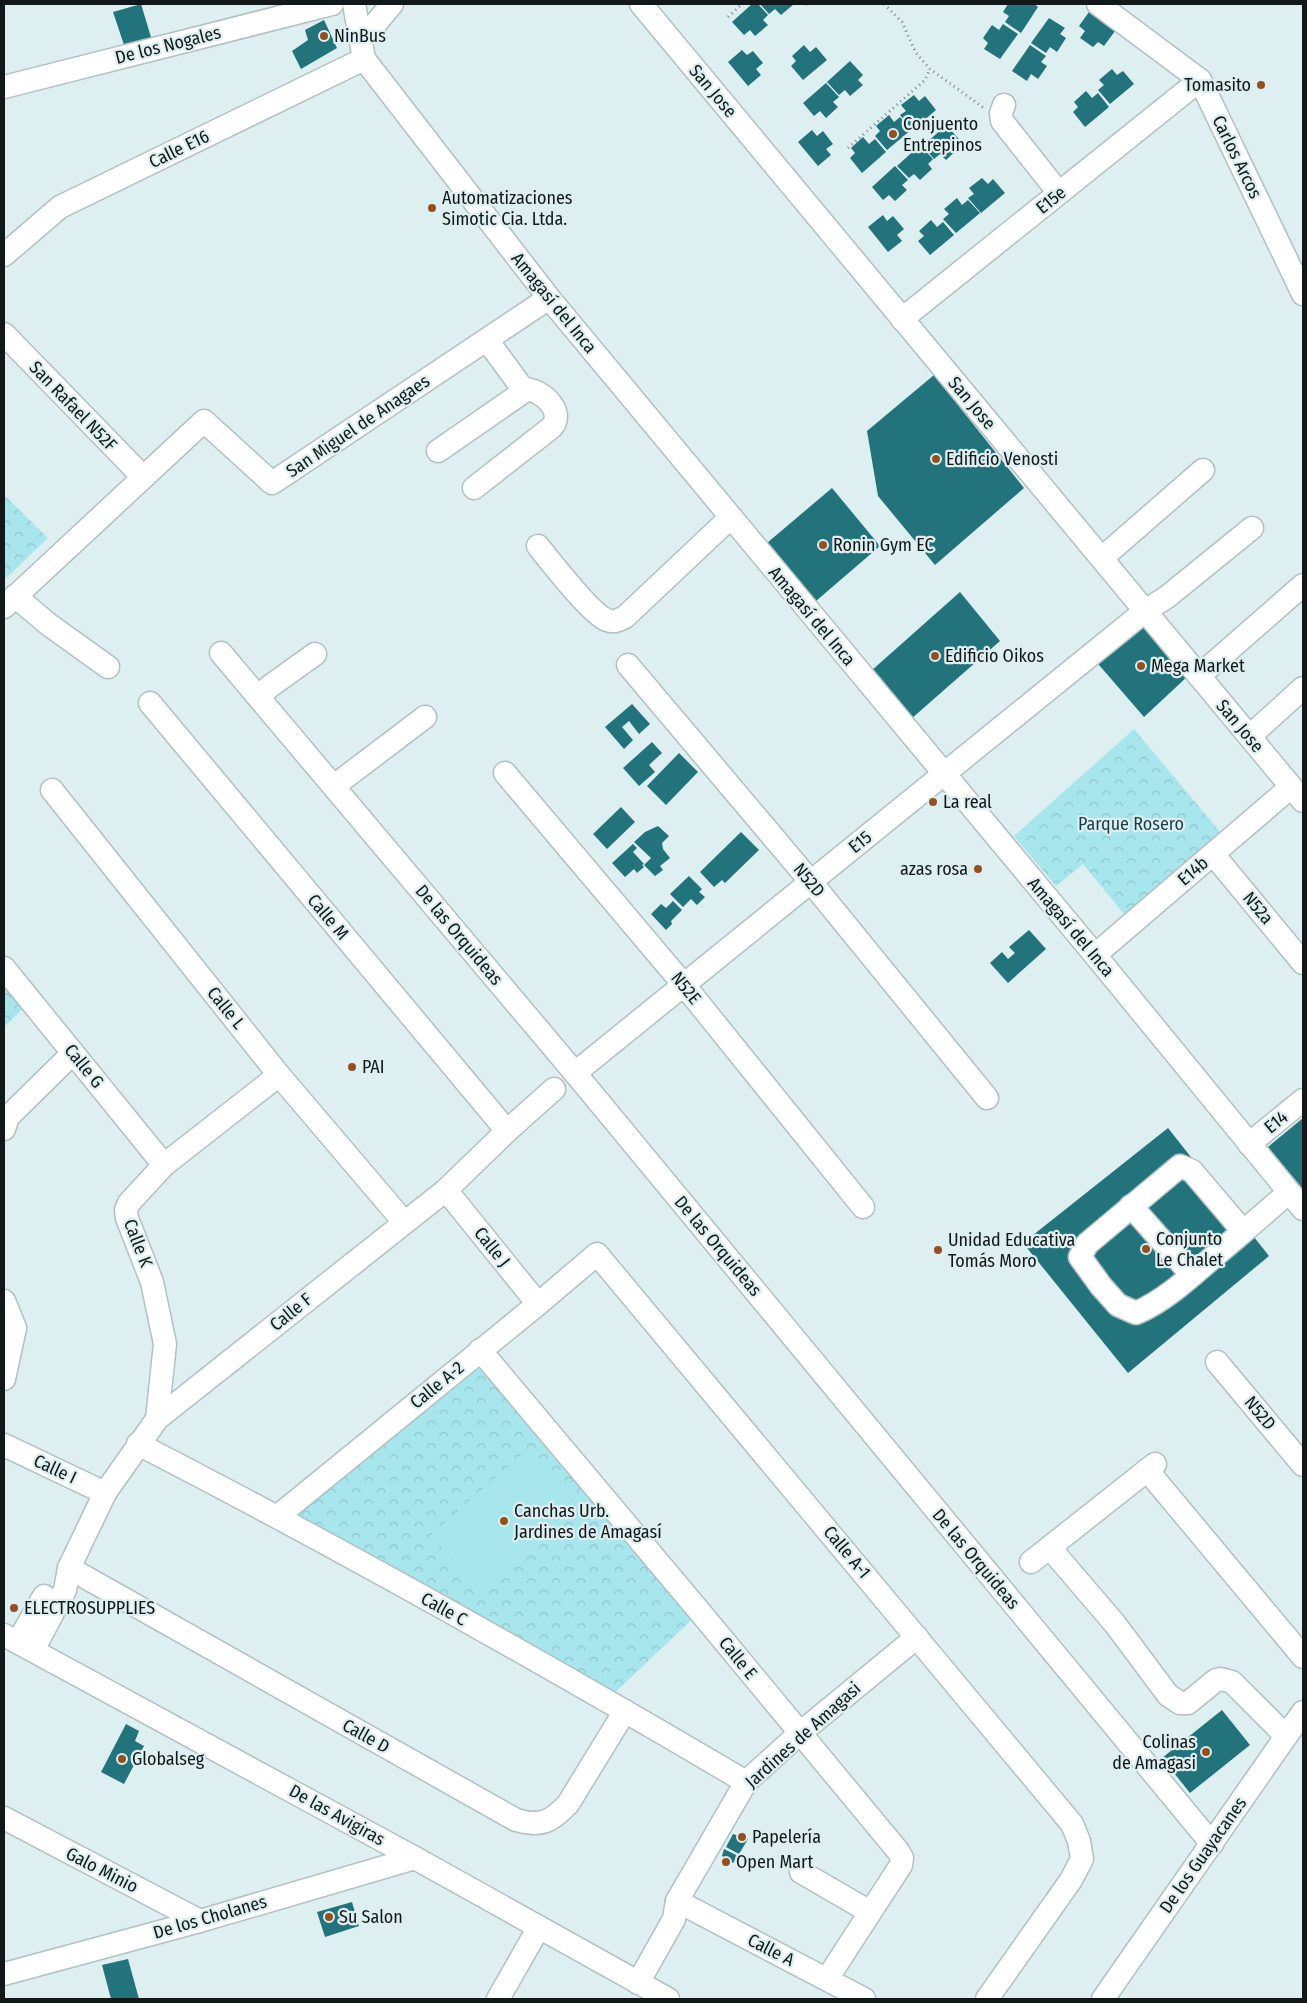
<svg xmlns="http://www.w3.org/2000/svg" width="1307" height="2003" viewBox="0 0 1307 2003" font-family="'Fira Sans Condensed',sans-serif">
  <style>
    .forest { fill: url(#forest-crowns) }
    .pitch { fill: #a7e6ed }
    .building { fill: #22737b }
    .lines { fill: none; stroke-linecap: round; stroke-linejoin: round }
    .minor-casing { stroke: #b1c1c3; stroke-width: 25 }
    .path { stroke: #7b8789; stroke-width: 3; stroke-dasharray: 1 4; stroke-linecap: butt }
    .minor { stroke: #fff; stroke-width: 22 }
    .poi-dot { fill: #92501e; stroke: #deeff1; stroke-width: 2 }
    .labels { text-anchor: middle; dominant-baseline: central; stroke-width: 4.5; stroke-linejoin: round; paint-order: stroke }
    .poi-label { font-size: 18px; fill: #121819; stroke: #deeff1; text-anchor: start }
    .street-label { font-size: 18px; fill: #121819; stroke: #deeff1 }
    .park-label { font-size: 18px; fill: #1a3f43; stroke: #deeff1 }
  </style>
  <defs>
    <pattern id="forest-crowns" width="20" height="18" patternUnits="userSpaceOnUse" patternTransform="scale(1.25)"><rect width="20" height="18" fill="#a7e6ed"/><path d="M2 6a3 3 0 1 1 6 0M12 15a3 3 0 1 1 6 0" fill="none" stroke="#8fc5cb"/></pattern>
  </defs>
  <rect width="100%" height="100%" fill="#deeff1"/>
  <g class="forest">
    <path d="M 4,495 L 48,538 L 4,580 Z"/>
    <path d="M 1134,729 L 1221,833 L 1124,914 L 1083,864 L 1056,886 L 1014,836 Z"/>
    <path d="M 4,970 L 31,1001 L 4,1027 Z"/>
    <path d="M 480,1350 L 700,1612 L 607,1700 L 278,1516 Z"/>
  </g>
  <path class="pitch" d="M 527,1450 L 577,1507 L 480,1591 L 431,1535 Z"/>
  <g class="building">
    <path d="M 141,4 L 154,47 L 127,54 L 113,12 Z"/>
    <path d="M 752,4 L 758,4 L 768,15 L 763,20 L 768,25 L 755,36 L 750,30 L 744,35 L 732,22 Z"/>
    <path d="M 760,4 L 794,4 L 781,15 L 775,9 L 769,14 Z"/>
    <path d="M 1008,4 L 1034,4 L 1038,7 L 1021,33 L 1005,22 L 1009,16 L 1003,12 Z"/>
    <path d="M 1089,12 L 1115,31 L 1104,46 L 1098,42 L 1093,47 L 1080,38 L 1085,31 L 1079,26 Z"/>
    <path d="M 1049,18 L 1065,28 L 1060,34 L 1066,38 L 1057,52 L 1050,47 L 1046,53 L 1031,43 Z"/>
    <path d="M 324,20 L 337,48 L 301,69 L 292,51 L 308,40 L 305,30 Z"/>
    <path d="M 1003,24 L 1018,34 L 1000,59 L 984,49 L 988,43 L 983,38 L 992,25 L 999,30 Z"/>
    <path d="M 804,45 L 810,52 L 816,47 L 827,60 L 803,80 L 791,66 L 796,61 L 792,56 Z"/>
    <path d="M 1030,45 L 1046,56 L 1041,62 L 1047,66 L 1038,79 L 1031,74 L 1027,81 L 1012,71 Z"/>
    <path d="M 742,50 L 747,55 L 753,51 L 763,63 L 756,69 L 761,75 L 748,86 L 728,62 Z"/>
    <path d="M 850,61 L 863,75 L 858,80 L 863,85 L 850,96 L 845,90 L 839,95 L 827,82 Z"/>
    <path d="M 1112,69 L 1117,75 L 1123,71 L 1134,84 L 1110,104 L 1098,90 L 1104,85 L 1099,80 Z"/>
    <path d="M 826,83 L 839,97 L 833,102 L 838,107 L 826,118 L 820,111 L 814,116 L 803,103 Z"/>
    <path d="M 1086,91 L 1092,98 L 1098,93 L 1109,107 L 1085,127 L 1073,112 L 1078,107 L 1074,102 Z"/>
    <path d="M 914,95 L 919,101 L 925,96 L 936,110 L 913,130 L 900,115 L 906,111 L 901,105 Z"/>
    <path d="M 889,115 L 894,122 L 900,117 L 911,130 L 887,150 L 875,136 L 880,131 L 876,126 Z"/>
    <path d="M 946,125 L 959,139 L 953,144 L 958,149 L 946,160 L 940,154 L 934,159 L 923,146 Z"/>
    <path d="M 812,130 L 817,136 L 823,131 L 833,144 L 826,149 L 831,155 L 818,166 L 798,142 Z"/>
    <path d="M 863,137 L 869,144 L 875,139 L 886,152 L 862,173 L 850,158 L 855,153 L 851,148 Z"/>
    <path d="M 920,145 L 933,159 L 928,164 L 932,169 L 920,180 L 914,174 L 909,178 L 897,166 Z"/>
    <path d="M 895,166 L 908,180 L 902,185 L 907,190 L 895,201 L 889,195 L 883,200 L 872,187 Z"/>
    <path d="M 982,178 L 988,184 L 993,179 L 1005,193 L 981,213 L 968,198 L 974,194 L 969,188 Z"/>
    <path d="M 957,198 L 962,205 L 968,200 L 980,213 L 956,233 L 943,219 L 949,214 L 944,209 Z"/>
    <path d="M 883,215 L 887,221 L 893,216 L 904,229 L 897,235 L 902,241 L 888,252 L 868,227 Z"/>
    <path d="M 931,220 L 937,227 L 943,222 L 954,235 L 930,255 L 918,241 L 924,236 L 919,231 Z"/>
    <path d="M 934,375 L 1024,488 L 935,565 L 878,496 L 867,431 Z"/>
    <path d="M 832,488 L 880,546 L 816,601 L 767,543 Z"/>
    <path d="M 960,592 L 1000,641 L 911,719 L 871,671 Z"/>
    <path d="M 1139,617 L 1189,675 L 1144,717 L 1093,658 Z"/>
    <path d="M 632,704 L 650,724 L 639,734 L 629,721 L 622,727 L 633,740 L 624,749 L 605,727 Z"/>
    <path d="M 652,742 L 662,753 L 649,765 L 655,772 L 639,786 L 623,768 Z"/>
    <path d="M 679,753 L 698,772 L 666,805 L 647,786 Z"/>
    <path d="M 621,807 L 635,822 L 607,849 L 593,834 Z"/>
    <path d="M 658,826 L 669,836 L 662,843 L 663,849 L 670,858 L 660,866 L 663,870 L 655,876 L 644,865 L 651,858 L 634,842 L 645,832 Z"/>
    <path d="M 741,832 L 759,850 L 725,883 L 722,880 L 714,887 L 700,872 Z"/>
    <path d="M 633,844 L 637,848 L 633,852 L 644,864 L 642,865 L 644,867 L 637,873 L 634,869 L 625,877 L 612,863 Z"/>
    <path d="M 689,876 L 702,889 L 699,892 L 705,897 L 697,905 L 691,899 L 683,907 L 670,894 Z"/>
    <path d="M 673,901 L 682,910 L 671,921 L 672,924 L 666,930 L 651,914 L 661,904 L 666,908 Z"/>
    <path d="M 1029,930 L 1046,949 L 1008,983 L 990,963 L 1002,952 L 1008,959 L 1015,953 L 1009,947 Z"/>
    <path d="M 1303,1118 L 1303,1189 L 1268,1147 Z"/>
    <path d="M 1168,1128 L 1269,1256 L 1128,1373 L 1023,1243 Z"/>
    <path d="M 1222,1710 L 1250,1745 L 1190,1793 L 1162,1758 Z"/>
    <path d="M 126,1724 L 139,1731 L 135,1741 L 144,1746 L 124,1784 L 101,1772 Z"/>
    <path d="M 733,1834 L 748,1839 L 739,1854 L 726,1847 Z"/>
    <path d="M 724,1849 L 738,1856 L 733,1863 L 722,1856 Z"/>
    <path d="M 352,1902 L 359,1926 L 325,1937 L 317,1912 Z"/>
    <path d="M 128,1959 L 139,1999 L 111,1999 L 102,1965 Z"/>
  </g>
  <g class="lines">
    <defs>
      <g id="minor">
        <path d="M 354,4 L 364,59 L 549,298 L 1095,955 L 1303,1209"/>
        <path d="M 641,4 L 1303,801"/>
        <path d="M 1098,4 L 1200,80 L 1303,294"/>
        <path d="M 361,41 L 392,4"/>
        <path d="M 4,87 L 332,4"/>
        <path d="M 1004,105 L 1001,113 L 1002,121 L 1059,193"/>
        <path d="M 4,255 L 60,207 L 364,59"/>
        <path d="M 902,319 L 1200,80"/>
        <path d="M 4,334 L 143,477"/>
        <path d="M 438,451 L 526,390"/>
        <path d="M 474,488 L 552,427 C 563,414 549,397 534,391 C 528,389 525,390 520,385 L 487,340"/>
        <path d="M 538,546 C 550,561 592,615 607,620 C 613,623 619,620 625,617 L 730,518"/>
        <path d="M 1102,558 L 1203,470"/>
        <path d="M 15,596 L 48,624 L 108,667"/>
        <path d="M 4,607 L 204,421 L 272,483 L 549,298"/>
        <path d="M 221,653 L 575,1073 L 1212,1844"/>
        <path d="M 628,665 L 811,882 L 987,1098"/>
        <path d="M 1199,676 L 1303,585"/>
        <path d="M 259,697 L 269,687 L 315,654"/>
        <path d="M 150,703 L 507,1131"/>
        <path d="M 1250,736 L 1303,688"/>
        <path d="M 505,773 L 684,985 L 863,1207"/>
        <path d="M 334,786 L 425,717"/>
        <path d="M 52,790 L 279,1075 L 404,1222"/>
        <path d="M 1213,854 L 1303,963"/>
        <path d="M 1095,955 L 1291,787"/>
        <path d="M 4,968 L 164,1165"/>
        <path d="M 575,1073 L 1145,611 L 1167,597 L 1252,528"/>
        <path d="M 4,1129 L 8,1117 L 73,1053"/>
        <path d="M 1249,1144 L 1303,1100"/>
        <path d="M 446,1190 L 538,1304"/>
        <path d="M 1131,1206 L 1192,1275"/>
        <path d="M 1243,1231 L 1192,1171 L 1180,1166 L 1087,1244 L 1080,1257 L 1101,1286 L 1118,1305 L 1136,1313 C 1164,1301 1188,1279 1211,1259 C 1237,1237 1263,1215 1289,1192"/>
        <path d="M 4,1301 L 15,1328 L 4,1379"/>
        <path d="M 480,1350 L 700,1612 L 898,1851 L 902,1858 L 901,1865 L 827,1979"/>
        <path d="M 1217,1362 L 1303,1465"/>
        <path d="M 157,1419 L 165,1344 L 152,1282 L 127,1218 L 126,1210 L 129,1203 L 164,1165 L 279,1075"/>
        <path d="M 138,1444 C 344,1550 546,1664 746,1782"/>
        <path d="M 4,1445 L 105,1493"/>
        <path d="M 1147,1470 L 1303,1657"/>
        <path d="M 278,1516 L 538,1304 L 597,1254 L 1072,1824 L 1079,1841 L 1082,1859 L 1071,1880 L 987,1999"/>
        <path d="M 1050,1548 L 1115,1624 L 1168,1695 L 1180,1703 L 1188,1703 L 1216,1680 L 1221,1679 L 1232,1682 L 1286,1736"/>
        <path d="M 1031,1562 L 1155,1464"/>
        <path d="M 69,1568 L 516,1820 C 541,1827 551,1822 568,1804 L 625,1711"/>
        <path d="M 4,1635 L 415,1858 L 668,1999"/>
        <path d="M 18,1642 L 44,1596"/>
        <path d="M 33,1650 L 65,1590 L 69,1568 L 105,1493 L 157,1419 L 446,1190 L 507,1131 L 554,1089"/>
        <path d="M 4,1818 L 200,1921"/>
        <path d="M 801,1872 L 870,1912"/>
        <path d="M 677,1901 L 864,1999"/>
        <path d="M 4,1974 L 200,1921 L 415,1858"/>
        <path d="M 638,1983 L 674,1919 L 677,1901 L 746,1782 L 799,1734 L 917,1637"/>
        <path d="M 498,1999 L 539,1927"/>
        <path d="M 1103,1999 L 1303,1712"/>
      </g>
    </defs>
    <use href="#minor" class="minor-casing"/>
    <g class="path">
      <path d="M 807,4 L 808,5 L 810,4"/>
      <path d="M 884,4 L 902,22 L 916,53 L 930,69 L 984,108"/>
      <path d="M 728,17 L 742,4"/>
      <path d="M 848,148 L 925,80 L 930,69"/>
    </g>
    <use href="#minor" class="minor"/>
  </g>
  <g class="poi-dot">
    <circle cx="324" cy="36" r="5"/>
    <circle cx="1261" cy="85" r="5"/>
    <circle cx="893" cy="134" r="5"/>
    <circle cx="432" cy="208" r="5"/>
    <circle cx="936" cy="459" r="5"/>
    <circle cx="823" cy="545" r="5"/>
    <circle cx="935" cy="656" r="5"/>
    <circle cx="1141" cy="666" r="5"/>
    <circle cx="933" cy="802" r="5"/>
    <circle cx="978" cy="869" r="5"/>
    <circle cx="352" cy="1067" r="5"/>
    <circle cx="1146" cy="1249" r="5"/>
    <circle cx="938" cy="1250" r="5"/>
    <circle cx="504" cy="1521" r="5"/>
    <circle cx="14" cy="1608" r="5"/>
    <circle cx="1206" cy="1752" r="5"/>
    <circle cx="122" cy="1759" r="5"/>
    <circle cx="742" cy="1837" r="5"/>
    <circle cx="726" cy="1862" r="5"/>
    <circle cx="329" cy="1917" r="5"/>
  </g>
  <g class="labels">
    <g class="poi-label">
      <text x="334" y="36">NinBus</text>
      <text x="1251" y="85" text-anchor="end">Tomasito</text>
      <text x="903" y="124">Conjuento<tspan x="903" dy="21">Entrepinos</tspan></text>
      <text x="442" y="198">Automatizaciones<tspan x="442" dy="21">Simotic Cia. Ltda.</tspan></text>
      <text x="946" y="459">Edificio Venosti</text>
      <text x="833" y="545">Ronin Gym EC</text>
      <text x="945" y="656">Edificio Oikos</text>
      <text x="1151" y="666">Mega Market</text>
      <text x="943" y="802">La real</text>
      <text x="968" y="869" text-anchor="end">azas rosa</text>
      <text x="362" y="1067">PAI</text>
      <text x="1156" y="1239">Conjunto<tspan x="1156" dy="21">Le Chalet</tspan></text>
      <text x="948" y="1240">Unidad Educativa<tspan x="948" dy="21">Tomás Moro</tspan></text>
      <text x="514" y="1511">Canchas Urb.<tspan x="514" dy="21">Jardines de Amagasí</tspan></text>
      <text x="24" y="1608">ELECTROSUPPLIES</text>
      <text x="1196" y="1742" text-anchor="end">Colinas<tspan x="1196" dy="21">de Amagasi</tspan></text>
      <text x="132" y="1759">Globalseg</text>
      <text x="752" y="1837">Papelería</text>
      <text x="736" y="1862">Open Mart</text>
      <text x="339" y="1917">Su Salon</text>
    </g>
    <g class="street-label">
      <text transform="translate(168 45) rotate(-14)">De los Nogales</text>
      <text transform="translate(713 91) rotate(50)">San Jose</text>
      <text transform="translate(179 149) rotate(-26)">Calle E16</text>
      <text transform="translate(1237 157) rotate(64)">Carlos Arcos</text>
      <text transform="translate(1051 200) rotate(-39)">E15e</text>
      <text transform="translate(554 303) rotate(51)">Amagasí del Inca</text>
      <text transform="translate(972 403) rotate(50)">San Jose</text>
      <text transform="translate(73 406) rotate(46)">San Rafael N52F</text>
      <text transform="translate(358 426) rotate(-34)">San Miguel de Anagaes</text>
      <text transform="translate(812 616) rotate(50)">Amagasí del Inca</text>
      <text transform="translate(1240 726) rotate(50)">San Jose</text>
      <text transform="translate(860 842) rotate(-39)">E15</text>
      <text transform="translate(1193 871) rotate(-41)">E14b</text>
      <text transform="translate(809 880) rotate(50)">N52D</text>
      <text transform="translate(1258 908) rotate(50)">N52a</text>
      <text transform="translate(328 917) rotate(50)">Calle M</text>
      <text transform="translate(1071 927) rotate(50)">Amagasí del Inca</text>
      <text transform="translate(459 935) rotate(50)">De las Orquideas</text>
      <text transform="translate(686 988) rotate(51)">N52E</text>
      <text transform="translate(226 1008) rotate(51)">Calle L</text>
      <text transform="translate(84 1066) rotate(51)">Calle G</text>
      <text transform="translate(1276 1122) rotate(-39)">E14</text>
      <text transform="translate(138 1243) rotate(69)">Calle K</text>
      <text transform="translate(718 1246) rotate(50)">De las Orquideas</text>
      <text transform="translate(492 1247) rotate(51)">Calle J</text>
      <text transform="translate(291 1312) rotate(-39)">Calle F</text>
      <text transform="translate(437 1385) rotate(-39)">Calle A-2</text>
      <text transform="translate(1260 1413) rotate(50)">N52D</text>
      <text transform="translate(55 1469) rotate(25)">Calle I</text>
      <text transform="translate(847 1552) rotate(50)">Calle A-1</text>
      <text transform="translate(976 1559) rotate(50)">De las Orquideas</text>
      <text transform="translate(444 1609) rotate(29)">Calle C</text>
      <text transform="translate(738 1658) rotate(51)">Calle E</text>
      <text transform="translate(803 1735) rotate(-42)">Jardines de Amagasi</text>
      <text transform="translate(366 1736) rotate(29)">Calle D</text>
      <text transform="translate(337 1815) rotate(29)">De las Avigiras</text>
      <text transform="translate(1203 1855) rotate(-55)">De los Guayacanes</text>
      <text transform="translate(102 1870) rotate(27)">Galo Minio</text>
      <text transform="translate(210 1917) rotate(-16)">De los Cholanes</text>
      <text transform="translate(771 1950) rotate(27)">Calle A</text>
    </g>
    <g class="park-label">
      <text x="1131" y="824">Parque Rosero</text>
    </g>
  </g>
  <rect width="1307" height="2003" fill="none" stroke="#121819" stroke-width="10"/>
</svg>
